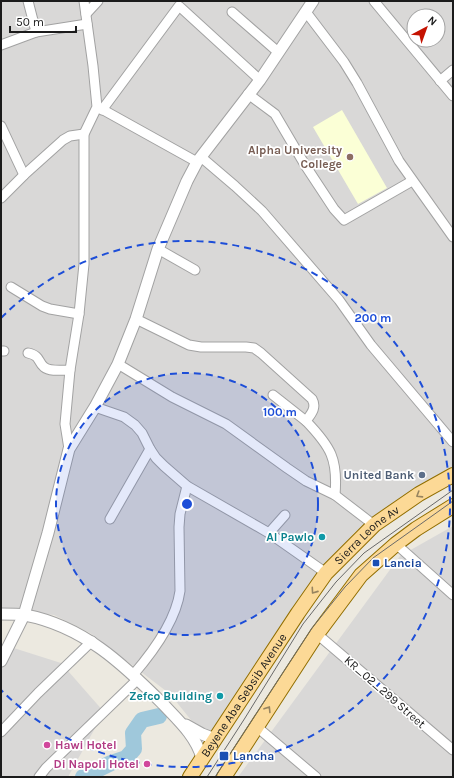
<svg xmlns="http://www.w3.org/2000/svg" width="454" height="778" viewBox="0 0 454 778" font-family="Karla,sans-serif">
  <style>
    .residential { fill: #d9d8d7; fill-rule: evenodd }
    .education { fill: #fbffd6 }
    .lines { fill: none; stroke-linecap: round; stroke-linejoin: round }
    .river { stroke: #9fc8db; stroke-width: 16 }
    .minor-casing { stroke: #a2a2a2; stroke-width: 11 }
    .tertiary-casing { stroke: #a2a2a2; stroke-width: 13 }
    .primary-casing { stroke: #916e00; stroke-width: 16 }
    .minor { stroke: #fff; stroke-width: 9 }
    .tertiary { stroke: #fff; stroke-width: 11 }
    .primary { stroke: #fcd996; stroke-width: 14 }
    .tram { stroke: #696969; stroke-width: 1 }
    .oneway { stroke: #97845f }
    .ring { fill: none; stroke: #1d4ed8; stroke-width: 2; stroke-dasharray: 7 5 }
    .education-dot { fill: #8d6e63; stroke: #fff; stroke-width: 1.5 }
    .service-dot { fill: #5c6f8a; stroke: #fff; stroke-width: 1.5 }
    .culture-dot { fill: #0f9aa8; stroke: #fff; stroke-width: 1.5 }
    .transit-dot { fill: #1a4fb4; stroke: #fff; stroke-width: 1.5 }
    .hotel-dot { fill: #d1479c; stroke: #fff; stroke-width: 1.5 }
    .labels { text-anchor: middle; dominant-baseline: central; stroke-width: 3.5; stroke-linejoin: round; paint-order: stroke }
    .education-label { font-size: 12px; font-weight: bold; fill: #785e54; stroke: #fff; text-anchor: end }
    .service-label { font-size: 12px; font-weight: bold; fill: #4e5e75; stroke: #fff; text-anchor: end }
    .street-label { font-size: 12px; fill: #1b1b1b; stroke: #fff }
    .culture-label { font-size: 12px; font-weight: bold; fill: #0d838f; stroke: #fff; text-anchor: end }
    .transit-label { font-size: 12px; font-weight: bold; fill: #164399; stroke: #fff; text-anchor: start }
    .hotel-label { font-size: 12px; font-weight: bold; fill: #b23c85; stroke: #fff; text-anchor: start }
    .centre { fill: #1d4ed8; stroke: #fff; stroke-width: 2 }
    .ring-label { font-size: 12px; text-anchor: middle; font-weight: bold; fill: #1d4ed8; stroke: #fff; stroke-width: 3.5; stroke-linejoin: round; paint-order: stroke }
  </style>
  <rect width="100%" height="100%" fill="#ece9e0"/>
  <g class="residential">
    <path d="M 1,1 L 453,1 L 453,467 L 402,502 L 355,532 L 324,566 L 212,734 L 191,720 L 170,694 L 90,633 L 54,615 L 1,609 ZM 414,16 L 438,16 L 438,40 L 414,40 Z"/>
    <path d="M 453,526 L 453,777 L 238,777 L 400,556 Z"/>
    <path d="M 1,644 L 61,663 L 104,712 L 68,777 L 1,777 Z"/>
  </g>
  <path class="education" d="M 342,110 L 387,188 L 358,204 L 313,127 Z"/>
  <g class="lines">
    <path class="river" d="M 83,777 L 111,763 L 126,758 L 134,749 L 133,733 L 142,720 L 159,716"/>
    <defs>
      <g id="minor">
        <path d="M 28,1 L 36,32 L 87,24"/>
        <path d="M 374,1 L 453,96"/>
        <path d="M 232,12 L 278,52"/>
        <path d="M 306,12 L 344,62 L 357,83 L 399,161 L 453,237"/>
        <path d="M 86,14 L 98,1"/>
        <path d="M 1,45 L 36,32"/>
        <path d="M 440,81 L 453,70"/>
        <path d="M 248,94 L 275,114 L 305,165 L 334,209 L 344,220 L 412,181"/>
        <path d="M 98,107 L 197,162"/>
        <path d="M 102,110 L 179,6 L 260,80"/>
        <path d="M 1,126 L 24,175"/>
        <path d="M 201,157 L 235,186 L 262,211 L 339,300 L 371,345 L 453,442"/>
        <path d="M 1,198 L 24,175 L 63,140 L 70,136 L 84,134"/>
        <path d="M 158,249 L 195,270"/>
        <path d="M 11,287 L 42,306 L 50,309 L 79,314"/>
        <path d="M 136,319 L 189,345 L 201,347 L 246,347 L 254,348 L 261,353 L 312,399 C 317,408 311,414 306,421 C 331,447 338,459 335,495"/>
        <path d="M 1,351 L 4,351"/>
        <path d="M 28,353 C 41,356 37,361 44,367 C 50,372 63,370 70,370"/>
        <path d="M 118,364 L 172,397 L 226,424 L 287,468 L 306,481 L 335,495 L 374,525"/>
        <path d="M 273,395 L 306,421"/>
        <path d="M 95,407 L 124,417 L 135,425 L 142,433 L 150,449 L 156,458 L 164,466 L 187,486 L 269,533 L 326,573"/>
        <path d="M 69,449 L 65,424 L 70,370 L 79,314 L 84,264 L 84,134 L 97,107 L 93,66 L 84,1"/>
        <path d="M 110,519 L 150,449"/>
        <path d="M 269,533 L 285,515"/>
        <path d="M 396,544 L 453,595"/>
        <path d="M 317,634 L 453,750"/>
        <path d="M 133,675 C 152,653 176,620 180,591 L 179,527 L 180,514 L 187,486"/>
        <path d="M 257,727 L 316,777"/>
        <path d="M 1,732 L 38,693 L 92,641"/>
        <path d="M 39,777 L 46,768 L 138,679"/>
      </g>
      <g id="tertiary">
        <path d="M 1,614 C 9,614 18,614 25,615 C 83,626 123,664 163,704 C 178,720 196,736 202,758"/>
        <path d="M 1,661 L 24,615 L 48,533 L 69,449 L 95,407 L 118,364 L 136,319 L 158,249 L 187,181 L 197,162 L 260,80 L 313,1"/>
        <path d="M 186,725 L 202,734 L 215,739"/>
      </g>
      <g id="primary">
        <path id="s1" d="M 190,777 L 298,613 L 326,573 L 374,525 L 419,494 L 453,475"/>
        <path d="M 224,777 L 317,634 L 361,575 L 396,544 L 416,529 L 453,506"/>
      </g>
    </defs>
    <use href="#minor" class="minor-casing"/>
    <use href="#tertiary" class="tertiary-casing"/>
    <use href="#primary" class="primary-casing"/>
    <use href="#minor" class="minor"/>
    <use href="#tertiary" class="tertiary"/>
    <use href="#primary" class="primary"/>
    <g class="tram">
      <path d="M 207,777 L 245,718 L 303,624 L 336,582 L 364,553 L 453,490"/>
      <path d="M 215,777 L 312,628 L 345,587 L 373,558 L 453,501"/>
    </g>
  </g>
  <defs><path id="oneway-chevron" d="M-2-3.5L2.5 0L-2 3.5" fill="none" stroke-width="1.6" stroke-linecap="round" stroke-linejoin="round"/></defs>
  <g class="oneway">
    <use href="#oneway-chevron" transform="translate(419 495) rotate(148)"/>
    <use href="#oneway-chevron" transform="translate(314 591) rotate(125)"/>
    <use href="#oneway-chevron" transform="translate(268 709) rotate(-58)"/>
  </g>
  <circle cx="187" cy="504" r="131" fill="#1d4ed8" fill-opacity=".12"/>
  <g class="ring">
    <circle cx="187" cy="504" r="131"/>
    <path d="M1 318A263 263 0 1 1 1 690"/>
  </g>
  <circle class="education-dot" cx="350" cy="157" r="4"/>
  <circle class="service-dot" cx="422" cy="475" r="4"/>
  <g class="culture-dot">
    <circle cx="322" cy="537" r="4"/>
    <circle cx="220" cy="696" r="4"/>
  </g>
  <g class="transit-dot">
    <rect x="372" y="559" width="8" height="8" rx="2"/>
    <rect x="219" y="751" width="10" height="10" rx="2"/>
  </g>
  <g class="hotel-dot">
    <circle cx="47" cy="745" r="4"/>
    <circle cx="147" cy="764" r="4"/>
  </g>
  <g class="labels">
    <g class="education-label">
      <text x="342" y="150">Alpha University<tspan x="342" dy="14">College</tspan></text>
    </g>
    <g class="service-label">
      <text x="414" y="475">United Bank</text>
    </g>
    <g class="street-label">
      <text stroke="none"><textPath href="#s1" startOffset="301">Sierra Leone Av</textPath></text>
      <text transform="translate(385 692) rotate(41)">KR_02_299 Street</text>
      <text stroke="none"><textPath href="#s1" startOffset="98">Beyene Aba Sebsib Avenue</textPath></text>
    </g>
    <g class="culture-label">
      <text x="314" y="537">Al Pawlo</text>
      <text x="212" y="696">Zefco Building</text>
    </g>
    <g class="transit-label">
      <text x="384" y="563">Lancia</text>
      <text x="233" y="756">Lancha</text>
    </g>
    <g class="hotel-label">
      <text x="55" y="745">Hawi Hotel</text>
      <text x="139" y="764" text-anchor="end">Di Napoli Hotel</text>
    </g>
  </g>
  <circle cx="187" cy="504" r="6" class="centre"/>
  <g class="ring-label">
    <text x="373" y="322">200 m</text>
    <text x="280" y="416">100 m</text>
  </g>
  <rect width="454" height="778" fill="none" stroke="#1b1b1b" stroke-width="4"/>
  <g transform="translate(426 28) rotate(41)"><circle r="19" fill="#ffffff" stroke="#a4a4a4"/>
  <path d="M0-3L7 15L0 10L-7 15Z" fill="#c51200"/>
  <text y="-6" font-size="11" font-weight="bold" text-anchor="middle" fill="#1b1b1b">N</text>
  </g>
  <path d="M10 26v6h66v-6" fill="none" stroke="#1b1b1b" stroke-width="2"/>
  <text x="16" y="26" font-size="12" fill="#1b1b1b" stroke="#ffffff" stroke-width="3" paint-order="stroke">50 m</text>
</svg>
